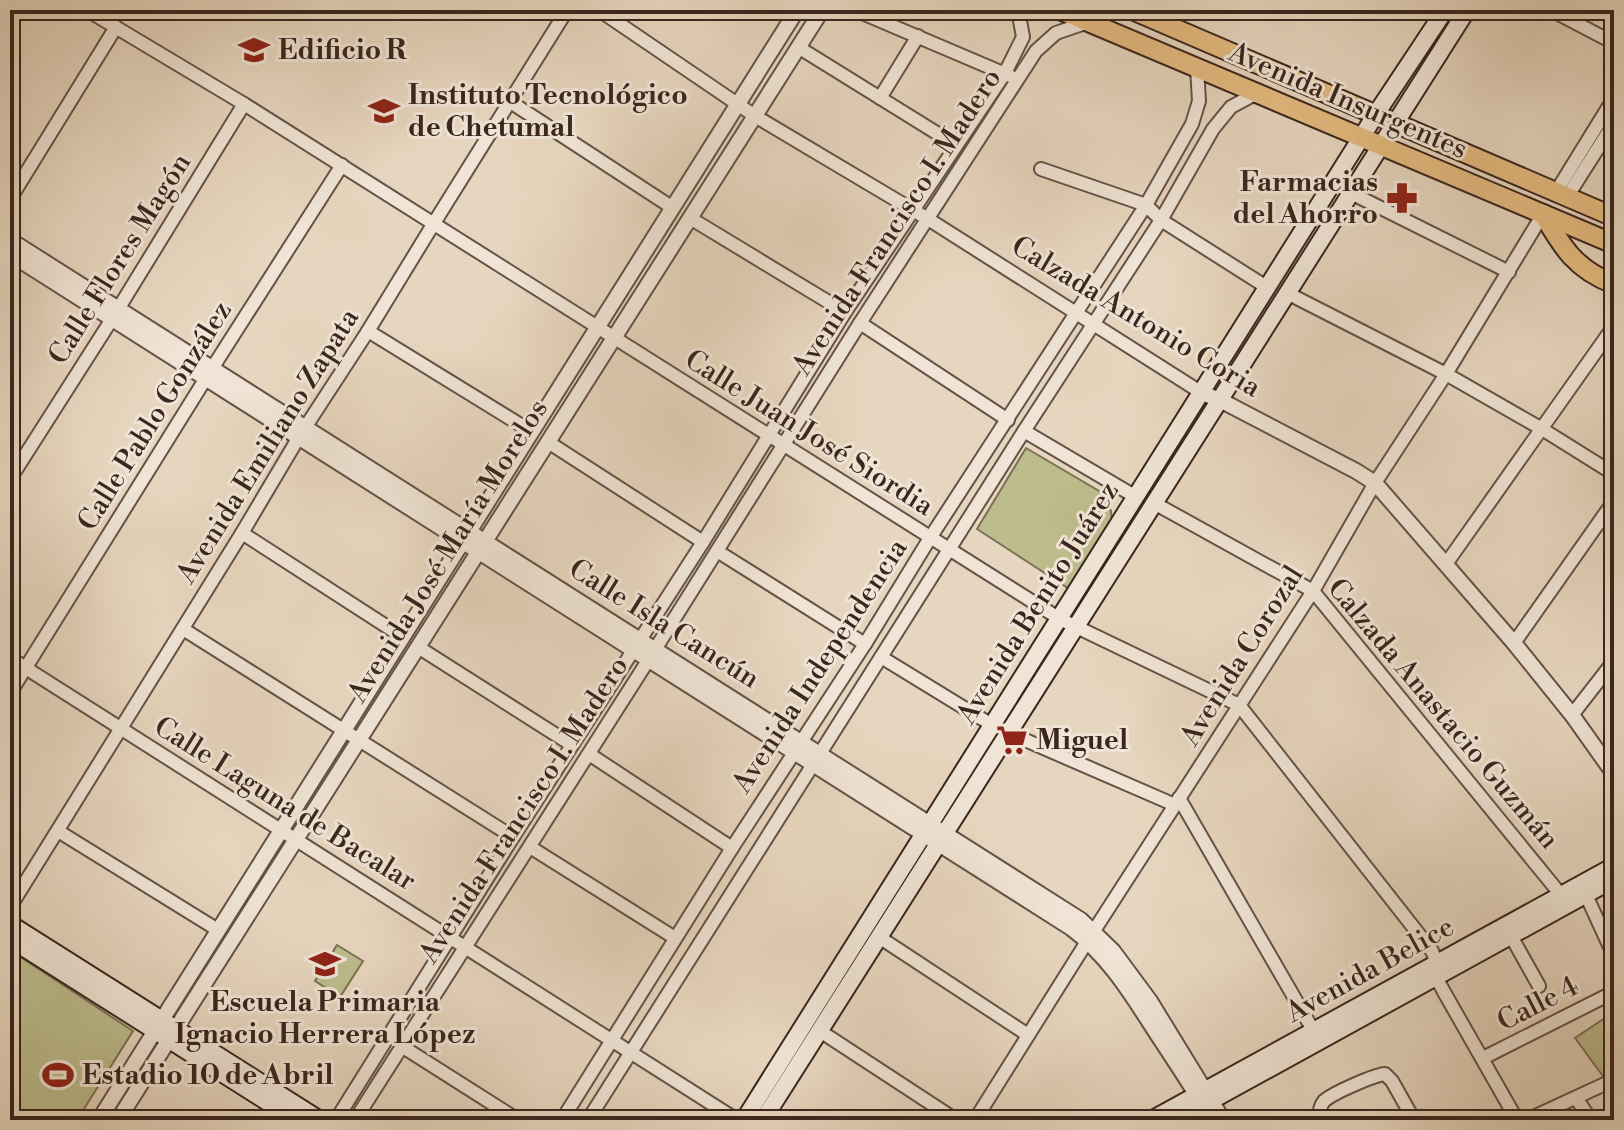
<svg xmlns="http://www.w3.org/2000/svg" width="1624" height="1130" viewBox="0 0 1624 1130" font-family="'Libre Bodoni',serif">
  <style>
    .green { fill: #bcbc8d; stroke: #7b7156; stroke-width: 2 }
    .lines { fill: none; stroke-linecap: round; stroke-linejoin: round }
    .minor-casing { stroke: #655246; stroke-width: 16 }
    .tertiary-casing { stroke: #655246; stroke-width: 18 }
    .secondary-casing { stroke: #3a261e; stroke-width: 20 }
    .primary-casing { stroke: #3a261e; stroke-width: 22 }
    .minor { stroke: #efe4d5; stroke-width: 12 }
    .tertiary { stroke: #efe4d5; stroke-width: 14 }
    .secondary { stroke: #efe4d5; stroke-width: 16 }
    .primary { stroke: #e4bb80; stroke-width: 18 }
    .labels { text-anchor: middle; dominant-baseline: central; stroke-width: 6; stroke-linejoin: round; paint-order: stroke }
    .poi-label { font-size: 28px; font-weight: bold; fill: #3a261e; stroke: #efe4d5; text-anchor: start }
    .street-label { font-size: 28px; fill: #3a261e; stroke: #efe4d5 }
  </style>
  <rect width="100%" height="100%" fill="#e7d6bf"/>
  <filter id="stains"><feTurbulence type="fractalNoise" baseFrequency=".0025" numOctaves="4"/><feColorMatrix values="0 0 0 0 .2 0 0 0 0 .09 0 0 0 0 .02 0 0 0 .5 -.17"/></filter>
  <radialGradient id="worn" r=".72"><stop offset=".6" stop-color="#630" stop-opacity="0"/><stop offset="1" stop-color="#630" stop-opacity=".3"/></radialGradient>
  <g class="green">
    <path d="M 1026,448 L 1099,491 L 1111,511 L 1113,537 L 1077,594 L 977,529 Z"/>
    <path d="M 337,945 L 363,961 L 340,997 L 315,981 Z"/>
    <path d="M 10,950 L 133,1031 L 77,1120 L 10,1120 Z"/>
    <path d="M 1614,1012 L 1614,1074 L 1605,1079 L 1575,1038 Z"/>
  </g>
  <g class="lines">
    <defs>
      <g id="minor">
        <path d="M 87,10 L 244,104 L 1060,619 L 1239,705 L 1432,951 L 1437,963 L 1436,977 L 1444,992 L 1517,1120"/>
        <path d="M 599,10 L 755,116 L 928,219 L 1202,393"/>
        <path d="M 855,10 L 1010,76"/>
        <path d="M 1551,10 L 1614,43"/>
        <path d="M 798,47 L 956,145"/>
        <path d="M 880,98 L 918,36"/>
        <path d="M 509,101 L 673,208"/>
        <path d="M 1041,169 L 1146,205 L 1161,220 L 1268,288"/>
        <path d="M 1556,192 L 1614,98"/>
        <path d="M 1351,193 L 1509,272"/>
        <path d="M 1567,197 L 1614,123"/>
        <path d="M 10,199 L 116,27"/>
        <path d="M 690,218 L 845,312"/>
        <path d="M 1287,293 L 1446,374 L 1542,429 L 1614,474"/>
        <path d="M 860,323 L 1008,420"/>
        <path d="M 368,331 L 532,432"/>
        <path d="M 1024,431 L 1136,497"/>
        <path d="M 548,442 L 703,542"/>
        <path d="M 10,479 L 112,319 L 244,104"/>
        <path d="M 1154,503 L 1313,591 L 1561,895"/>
        <path d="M 242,533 L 403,637"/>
        <path d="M 717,551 L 865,644"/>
        <path d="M 1446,564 L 1614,326"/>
        <path d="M 183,629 L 513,837"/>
        <path d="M 1514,643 L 1614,501"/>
        <path d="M 418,647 L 572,745"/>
        <path d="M 881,657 L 992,725"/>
        <path d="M 10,658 L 737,1120"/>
        <path d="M 10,693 L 206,378 L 342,165"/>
        <path d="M 1572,715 L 1614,661"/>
        <path d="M 1009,733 L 1175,805"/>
        <path d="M 589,754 L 732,848"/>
        <path d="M 1179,798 L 1313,1030"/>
        <path d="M 58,831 L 218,930"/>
        <path d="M 530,847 L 675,938"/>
        <path d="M 1586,895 L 1614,956"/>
        <path d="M 10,907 L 242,533 L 299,437 L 368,331 L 434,223 L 567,10"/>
        <path d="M 1511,936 L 1539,986"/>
        <path d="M 879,937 L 1028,1035"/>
        <path d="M 820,1031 L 956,1120"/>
        <path d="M 403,1047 L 518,1120"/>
        <path d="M 1483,1058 L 1614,992"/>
        <path d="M 1576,1098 L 1591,1120"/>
        <path d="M 336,1120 L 513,837 L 703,542 L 845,312 L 1005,73 L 1023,37 L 1018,10"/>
        <path d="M 355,1120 L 649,659 L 860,323 L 1036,51 L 1056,33 L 1088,22"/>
        <path d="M 562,1120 L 732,848 L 865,644 L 930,538 L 1146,205 L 1192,124 L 1199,101 L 1197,68"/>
        <path d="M 588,1120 L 1024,431 L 1161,220 L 1213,129 L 1231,107 L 1255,94"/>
        <path d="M 975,1120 L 1088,940 L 1313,591 L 1375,483 L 1446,374 L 1543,214"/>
        <path d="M 1320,1120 C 1319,1113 1319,1107 1324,1101 C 1333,1093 1374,1075 1385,1074 L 1392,1081 L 1414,1120"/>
        <path d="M 1527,1120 L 1607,1083"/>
      </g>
      <g id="tertiary">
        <path d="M 10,240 L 1081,920 L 1113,951 L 1150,1001 L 1223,1120"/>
        <path d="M 10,254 L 1071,928 C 1111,958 1134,999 1161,1040 C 1178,1066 1196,1092 1211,1120"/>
        <path d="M 1202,393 L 1220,400 L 1356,471 L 1375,483 L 1514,643 L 1572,715 L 1614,774"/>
        <path d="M 99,1120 L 797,10"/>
        <path d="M 118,1120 L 822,10"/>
      </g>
      <g id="secondary">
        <path d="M 10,924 L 320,1120"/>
        <path d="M 10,939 L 296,1120"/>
        <path d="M 744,1120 L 1376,114 L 1445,10"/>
        <path d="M 763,1120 L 1467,10"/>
        <path d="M 1151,1120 L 1614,866"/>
        <path d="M 1176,1120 L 1614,879"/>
      </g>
      <g id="primary">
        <path d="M 1060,10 L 1614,244"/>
        <path d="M 1132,10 L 1614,217"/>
        <path d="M 1543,214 C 1562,247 1576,270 1614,284"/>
      </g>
    </defs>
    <use href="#minor" class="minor-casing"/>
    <use href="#tertiary" class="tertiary-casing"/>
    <use href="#secondary" class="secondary-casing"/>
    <use href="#primary" class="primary-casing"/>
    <use href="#minor" class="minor"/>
    <use href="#tertiary" class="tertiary"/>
    <use href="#secondary" class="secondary"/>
    <use href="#primary" class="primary"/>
  </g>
  <defs>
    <symbol id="university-bare" viewBox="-9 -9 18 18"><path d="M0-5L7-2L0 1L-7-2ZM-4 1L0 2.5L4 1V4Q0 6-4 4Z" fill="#8f2418" stroke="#efe4d5" stroke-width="2.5" paint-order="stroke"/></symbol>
    <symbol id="pharmacy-bare" viewBox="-9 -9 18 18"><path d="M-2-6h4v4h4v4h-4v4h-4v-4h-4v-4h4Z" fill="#8f2418" stroke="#efe4d5" stroke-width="2.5" paint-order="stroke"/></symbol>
    <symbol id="supermarket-bare" viewBox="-9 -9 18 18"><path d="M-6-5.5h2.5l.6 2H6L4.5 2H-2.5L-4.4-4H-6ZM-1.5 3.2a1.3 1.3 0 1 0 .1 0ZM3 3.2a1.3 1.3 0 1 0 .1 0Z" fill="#8f2418" stroke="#efe4d5" stroke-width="2.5" paint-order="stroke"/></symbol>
    <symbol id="school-bare" viewBox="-9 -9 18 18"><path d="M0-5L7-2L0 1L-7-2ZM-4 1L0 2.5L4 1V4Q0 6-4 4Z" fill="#8f2418" stroke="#efe4d5" stroke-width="2.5" paint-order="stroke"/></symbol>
    <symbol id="stadium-bare" viewBox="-9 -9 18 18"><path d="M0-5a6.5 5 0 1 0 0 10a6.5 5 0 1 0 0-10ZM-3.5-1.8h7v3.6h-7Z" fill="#8f2418" stroke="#efe4d5" stroke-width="2.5" paint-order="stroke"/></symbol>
  </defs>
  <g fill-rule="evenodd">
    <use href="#university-bare" x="232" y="28" width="44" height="44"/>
    <use href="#university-bare" x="362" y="89" width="44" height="44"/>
    <use href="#pharmacy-bare" x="1380" y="176" width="44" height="44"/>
    <use href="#supermarket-bare" x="990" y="718" width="44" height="44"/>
    <use href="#school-bare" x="303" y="942" width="44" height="44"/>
    <use href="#stadium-bare" x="36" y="1053" width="44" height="44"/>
  </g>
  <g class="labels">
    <g class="poi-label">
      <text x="278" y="50">Edificio R</text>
      <text x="408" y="95">Instituto Tecnológico<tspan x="408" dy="32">de Chetumal</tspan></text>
      <text x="1378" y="182" text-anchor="end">Farmacias<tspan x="1378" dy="32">del Ahorro</tspan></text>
      <text x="1036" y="740">Miguel</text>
      <text x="325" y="1002" text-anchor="middle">Escuela Primaria<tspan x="325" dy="32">Ignacio Herrera López</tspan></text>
      <text x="82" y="1075">Estadio 10 de Abril</text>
    </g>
    <g class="street-label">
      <text transform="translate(1348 101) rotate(23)">Avenida Insurgentes</text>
      <text transform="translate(897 222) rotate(-57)">Avenida Francisco I. Madero</text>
      <text transform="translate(120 259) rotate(-58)">Calle Flores Magón</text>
      <text transform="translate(1136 317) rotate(31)">Calzada Antonio Coria</text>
      <text transform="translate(155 416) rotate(-58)">Calle Pablo González</text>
      <text transform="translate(809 433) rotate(32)">Calle Juan José Siordia</text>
      <text transform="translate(268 446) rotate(-58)">Avenida Emiliano Zapata</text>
      <text transform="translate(448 551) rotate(-58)">Avenida José María Morelos</text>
      <text transform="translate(1038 603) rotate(-58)">Avenida Benito Juárez</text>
      <text transform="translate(664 624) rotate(32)">Calle Isla Cancún</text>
      <text transform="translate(1242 656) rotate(-58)">Avenida Corozal</text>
      <text transform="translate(820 666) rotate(-57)">Avenida Independencia</text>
      <text transform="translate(1443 714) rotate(50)">Calzada Anastacio Guzmán</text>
      <text transform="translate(285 804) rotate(32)">Calle Laguna de Bacalar</text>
      <text transform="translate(524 810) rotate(-57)">Avenida Francisco I. Madero</text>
      <text transform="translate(1370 970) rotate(-29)">Avenida Belice</text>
      <text transform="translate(1538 1004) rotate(-27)">Calle 4</text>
    </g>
  </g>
  <rect width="1624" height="1130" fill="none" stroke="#e7d6bf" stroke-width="40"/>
  <rect x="12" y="12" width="1600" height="1106" fill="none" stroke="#3a261e" stroke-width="4"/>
  <rect x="20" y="20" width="1584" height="1090" fill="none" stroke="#3a261e" stroke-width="2"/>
  <rect width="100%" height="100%" filter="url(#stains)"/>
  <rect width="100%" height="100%" fill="url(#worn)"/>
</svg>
